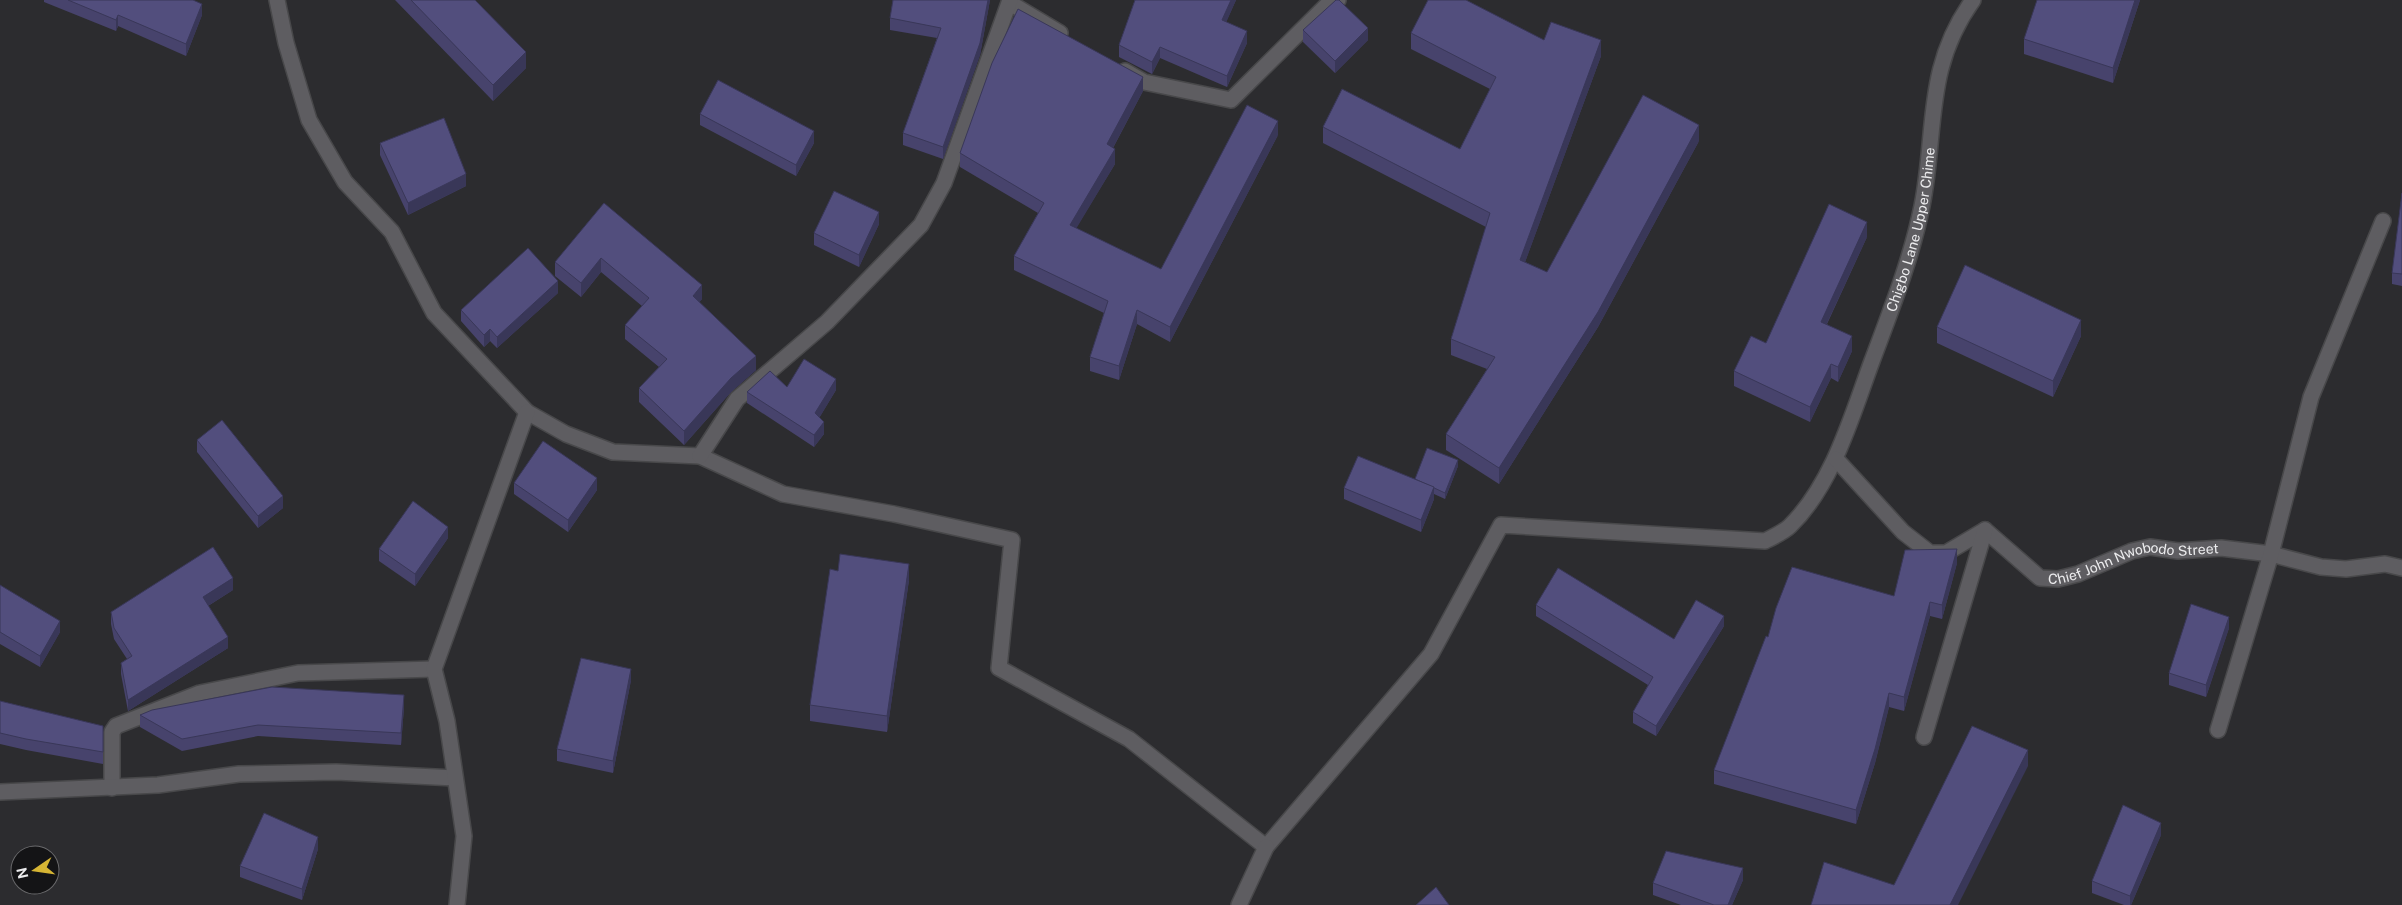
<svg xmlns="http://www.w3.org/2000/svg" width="2402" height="905" viewBox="0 0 2402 905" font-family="'Public Sans',sans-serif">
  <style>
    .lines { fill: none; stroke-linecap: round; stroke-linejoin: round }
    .street-casing { stroke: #48484a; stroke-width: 18 }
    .street { stroke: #5e5d61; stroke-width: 15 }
    .wall { fill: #47436c }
    .shaded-wall { fill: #393758 }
    .building { fill: #524e7d; stroke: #393758 }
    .labels { text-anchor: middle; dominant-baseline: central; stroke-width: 5; stroke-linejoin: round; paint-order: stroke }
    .street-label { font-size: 14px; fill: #ebebed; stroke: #141416 }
  </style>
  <rect width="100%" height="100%" fill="#2c2c2f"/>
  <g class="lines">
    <defs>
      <g id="street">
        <path id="s1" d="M 277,0 L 286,43 L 309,120 L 345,182 L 392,232 L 434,313 L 527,412 L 566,434 L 613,452 L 700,456 L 783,494 L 894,514 L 1012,540 L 999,668 L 1129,739 L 1266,847 L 1431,654 L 1501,525 L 1765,541 C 1773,537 1784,532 1790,526 C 1833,484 1852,415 1872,361 C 1891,310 1911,260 1922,206 C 1937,130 1924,68 1973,0"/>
        <path d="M 1010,3 L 1060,33"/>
        <path d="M 1125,71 L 1144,82 L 1231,100 L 1329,3 L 1338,0"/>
        <path d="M 700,456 L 737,399 L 827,322 L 921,225 L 944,183 L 1010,0"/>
        <path id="s2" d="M 1836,459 L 1903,532 L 1930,553 L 1946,553 L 1985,530 L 2040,578 L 2058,579 L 2078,574 L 2132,551 L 2150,547 L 2178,551 L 2221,548 L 2271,554 L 2321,567 L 2346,569 L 2385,564 L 2402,568"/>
        <path d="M 2218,730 L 2271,554 L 2311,397 L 2383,221"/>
        <path d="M 1924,737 L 1985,530"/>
        <path d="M 112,788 L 112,732 L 116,726 L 200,693 L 298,673 L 434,669"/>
        <path d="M 0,792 L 158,785 L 239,774 L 336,772 L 455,778"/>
        <path d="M 457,905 L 464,836 L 447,721 L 434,669 L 527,412"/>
        <path d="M 1239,905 L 1266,847"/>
      </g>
    </defs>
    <use href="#street" class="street-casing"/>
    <use href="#street" class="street"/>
  </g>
  <g class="wall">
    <path d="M 44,0 L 193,0 L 202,15 L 186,56 L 118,26 L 116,31 L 44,2 Z"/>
    <path d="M 395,0 L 475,0 L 526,68 L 493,101 Z"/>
    <path d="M 893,0 L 990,0 L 980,55 L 943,159 L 903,145 L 903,133 L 937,38 L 890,30 L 890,18 Z"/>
    <path d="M 1135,0 L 1236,0 L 1226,22 L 1247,43 L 1227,87 L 1160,58 L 1152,74 L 1119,57 L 1119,45 Z"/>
    <path d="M 2140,0 L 2113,83 L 2024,54 L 2024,39 Z"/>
    <path d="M 1303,30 L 1368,40 L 1335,73 L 1303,42 Z"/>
    <path d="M 1411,33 L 1544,40 L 1601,56 L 1525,262 L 1547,272 L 1699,141 L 1598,327 L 1499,484 L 1446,450 L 1446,434 L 1487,369 L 1451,355 L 1451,339 L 1486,227 L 1323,143 L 1323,127 L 1460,149 L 1490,89 L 1411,49 Z"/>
    <path d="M 1143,91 L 1113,148 L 1115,164 L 1076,228 L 1161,269 L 1278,135 L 1170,342 L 1137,324 L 1119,380 L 1090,371 L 1090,357 L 1104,313 L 1014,270 L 1014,256 L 1038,213 L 960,167 L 960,153 Z"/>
    <path d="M 700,114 L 814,143 L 796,176 L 700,125 Z"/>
    <path d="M 380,143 L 466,186 L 408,215 L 380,155 Z"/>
    <path d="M 2402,193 L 2402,286 L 2392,284 L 2392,273 Z"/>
    <path d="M 604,203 L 702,299 L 699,302 L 756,370 L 731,392 L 684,445 L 639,402 L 639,388 L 659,367 L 625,339 L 625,325 L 642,306 L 601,272 L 581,297 L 555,276 L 555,262 Z"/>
    <path d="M 879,224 L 859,267 L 814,245 L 814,233 Z"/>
    <path d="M 1867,237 L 1827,324 L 1852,351 L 1838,382 L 1831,378 L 1810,422 L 1734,386 L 1734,371 L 1766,343 Z"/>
    <path d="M 558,293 L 497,348 L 490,341 L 484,347 L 461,321 L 461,310 Z"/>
    <path d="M 1937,327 L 2081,336 L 2053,397 L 1937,343 Z"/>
    <path d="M 787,387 L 836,390 L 819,418 L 824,434 L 814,447 L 747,403 L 747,392 Z"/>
    <path d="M 197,440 L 283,508 L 258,528 L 197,452 Z"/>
    <path d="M 1458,466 L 1445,499 L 1434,494 L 1434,499 L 1421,532 L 1344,499 L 1344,488 L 1415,479 Z"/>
    <path d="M 514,483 L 597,490 L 568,532 L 514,494 Z"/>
    <path d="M 448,538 L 415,586 L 379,561 L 379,549 Z"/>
    <path d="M 1957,563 L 1942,619 L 1930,616 L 1904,711 L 1889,707 L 1875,763 L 1856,824 L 1714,784 L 1714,770 L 1768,637 L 1894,596 Z"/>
    <path d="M 909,580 L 887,732 L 810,721 L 810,705 Z"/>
    <path d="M 0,585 L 60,632 L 40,667 L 0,644 Z"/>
    <path d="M 233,590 L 208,606 L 228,648 L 128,711 L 121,674 L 121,663 L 127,659 L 114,639 L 111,624 L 111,612 Z"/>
    <path d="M 1536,605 L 1674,639 L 1724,626 L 1656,736 L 1633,723 L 1633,712 L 1648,685 L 1536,616 Z"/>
    <path d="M 2229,628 L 2206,697 L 2169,685 L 2169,673 Z"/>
    <path d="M 631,680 L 613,773 L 557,761 L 557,749 Z"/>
    <path d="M 0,701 L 103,726 L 103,764 L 26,750 L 0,744 Z"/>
    <path d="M 404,707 L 401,745 L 258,736 L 182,751 L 140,727 L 140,715 Z"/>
    <path d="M 2161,835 L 2131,905 L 2124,905 L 2092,893 L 2092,881 Z"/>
    <path d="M 318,849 L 302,900 L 240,877 L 240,866 Z"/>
    <path d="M 1743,880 L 1732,905 L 1681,905 L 1653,895 L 1653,883 Z"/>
  </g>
  <g class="shaded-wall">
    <path d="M 988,0 L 990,0 L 980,55 L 943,159 L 943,147 Z"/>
    <path d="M 1231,0 L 1236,0 L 1222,32 L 1222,20 Z"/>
    <path d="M 2135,0 L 2140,0 L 2113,83 L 2113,68 Z"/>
    <path d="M 202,4 L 202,15 L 186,56 L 186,44 Z"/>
    <path d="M 118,15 L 118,26 L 116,31 L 116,20 Z"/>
    <path d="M 1368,28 L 1368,40 L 1335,73 L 1335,61 Z"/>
    <path d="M 1247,31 L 1247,43 L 1227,87 L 1227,76 Z"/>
    <path d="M 1601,40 L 1601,56 L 1520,276 L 1520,260 Z"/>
    <path d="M 1160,47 L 1160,58 L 1152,74 L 1152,62 Z"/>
    <path d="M 526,52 L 526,68 L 493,101 L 493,85 Z"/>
    <path d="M 1143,77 L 1143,91 L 1107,159 L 1107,144 Z"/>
    <path d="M 1278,121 L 1278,135 L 1170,342 L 1170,327 Z"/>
    <path d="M 1699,125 L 1699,141 L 1598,327 L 1499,484 L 1499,468 Z"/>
    <path d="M 814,131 L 814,143 L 796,176 L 796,165 Z"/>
    <path d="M 1115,149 L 1115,164 L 1070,239 L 1070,225 Z"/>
    <path d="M 466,174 L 466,186 L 408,215 L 408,203 Z"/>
    <path d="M 879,212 L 879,224 L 859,267 L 859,255 Z"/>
    <path d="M 1867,222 L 1867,237 L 1821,336 L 1821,322 Z"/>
    <path d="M 601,258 L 601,272 L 581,297 L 581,283 Z"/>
    <path d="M 558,281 L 558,293 L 497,348 L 497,337 Z"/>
    <path d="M 702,285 L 702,299 L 693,310 L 693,296 Z"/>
    <path d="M 1137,310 L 1137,324 L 1119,380 L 1119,366 Z"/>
    <path d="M 2081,320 L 2081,336 L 2053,397 L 2053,381 Z"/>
    <path d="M 490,329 L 490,341 L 484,347 L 484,335 Z"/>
    <path d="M 1852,336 L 1852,351 L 1838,382 L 1838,367 Z"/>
    <path d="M 756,356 L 756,370 L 731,392 L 684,445 L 684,431 L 731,378 Z"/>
    <path d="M 1831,364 L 1831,378 L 1810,422 L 1810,407 Z"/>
    <path d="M 836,379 L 836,390 L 815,425 L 815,413 Z"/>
    <path d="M 824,422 L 824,434 L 814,447 L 814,435 Z"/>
    <path d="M 1458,460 L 1458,466 L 1445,499 L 1445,493 Z"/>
    <path d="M 597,478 L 597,490 L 568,532 L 568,520 Z"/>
    <path d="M 1434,487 L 1434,499 L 1421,532 L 1421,520 Z"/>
    <path d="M 283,496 L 283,508 L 258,528 L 258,516 Z"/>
    <path d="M 448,527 L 448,538 L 415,586 L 415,574 Z"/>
    <path d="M 1957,549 L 1957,563 L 1942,619 L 1942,605 Z"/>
    <path d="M 909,564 L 909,580 L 887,732 L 887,716 Z"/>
    <path d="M 233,578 L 233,590 L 203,609 L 203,597 Z"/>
    <path d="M 1930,602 L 1930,616 L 1904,711 L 1904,697 Z"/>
    <path d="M 1724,616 L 1724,626 L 1656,736 L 1656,726 Z"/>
    <path d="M 2229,617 L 2229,628 L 2206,697 L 2206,685 Z"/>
    <path d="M 60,621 L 60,632 L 40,667 L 40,656 Z"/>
    <path d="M 228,637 L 228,648 L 128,711 L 128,700 Z"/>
    <path d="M 631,669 L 631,680 L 613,773 L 613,761 Z"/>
    <path d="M 1889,693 L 1889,707 L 1875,763 L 1856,824 L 1856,810 Z"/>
    <path d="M 404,695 L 404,707 L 401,745 L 401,733 Z"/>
    <path d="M 2028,750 L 2028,766 L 1958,905 L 1950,905 Z"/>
    <path d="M 2161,823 L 2161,835 L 2131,905 L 2130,905 L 2130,896 Z"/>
    <path d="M 318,837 L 318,849 L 302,900 L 302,889 Z"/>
    <path d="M 1743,868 L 1743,880 L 1732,905 L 1728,905 Z"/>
  </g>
  <g class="building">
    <path d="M 68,0 L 193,0 L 202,4 L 186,44 L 118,15 L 116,20 Z"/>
    <path d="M 411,0 L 475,0 L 526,52 L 493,85 Z"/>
    <path d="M 893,0 L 988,0 L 980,43 L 943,147 L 903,133 L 941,28 L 890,18 Z"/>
    <path d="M 1135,0 L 1231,0 L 1222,20 L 1247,31 L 1227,76 L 1160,47 L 1152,62 L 1119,45 Z"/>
    <path d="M 1336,0 L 1339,0 L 1368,28 L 1335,61 L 1303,30 Z"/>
    <path d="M 1428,0 L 1466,0 L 1544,40 L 1551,22 L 1601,40 L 1520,260 L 1547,272 L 1643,95 L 1699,125 L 1598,312 L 1499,468 L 1446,434 L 1495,357 L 1451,339 L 1490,213 L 1323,127 L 1342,89 L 1460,149 L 1496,77 L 1411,33 Z"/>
    <path d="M 2037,0 L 2135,0 L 2113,68 L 2024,39 Z"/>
    <path d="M 1018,9 L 1143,77 L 1107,144 L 1115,149 L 1070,225 L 1161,269 L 1247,105 L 1278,121 L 1170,327 L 1137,310 L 1119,366 L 1090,357 L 1108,301 L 1014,256 L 1044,203 L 960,153 L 992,63 Z"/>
    <path d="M 718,80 L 814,131 L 796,165 L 700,114 Z"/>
    <path d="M 444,118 L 466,174 L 408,203 L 380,143 Z"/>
    <path d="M 834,191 L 879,212 L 859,255 L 814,233 Z"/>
    <path d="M 2402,193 L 2402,274 L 2392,273 Z"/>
    <path d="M 604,203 L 702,285 L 693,296 L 756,356 L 731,378 L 684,431 L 639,388 L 667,359 L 625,325 L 649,298 L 601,258 L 581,283 L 555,262 Z"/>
    <path d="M 1829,204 L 1867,222 L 1821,322 L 1852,336 L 1838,367 L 1831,364 L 1810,407 L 1734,371 L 1751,336 L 1766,343 Z"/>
    <path d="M 528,248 L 558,281 L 497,337 L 490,329 L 484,335 L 461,310 Z"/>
    <path d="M 1965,265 L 2081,320 L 2053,381 L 1937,327 Z"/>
    <path d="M 804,359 L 836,379 L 815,413 L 824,422 L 814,435 L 747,392 L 770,371 L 787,387 Z"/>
    <path d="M 222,420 L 283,496 L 258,516 L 197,440 Z"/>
    <path d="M 543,441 L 597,478 L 568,520 L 514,483 Z"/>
    <path d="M 1427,448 L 1458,460 L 1445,493 L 1415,479 Z"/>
    <path d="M 1358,456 L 1434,487 L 1421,520 L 1344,488 Z"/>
    <path d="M 413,501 L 448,527 L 415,574 L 379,549 Z"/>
    <path d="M 213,547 L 233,578 L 203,597 L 228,637 L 128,700 L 121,663 L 132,656 L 114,628 L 111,612 Z"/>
    <path d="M 1957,549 L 1942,605 L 1930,602 L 1904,697 L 1889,693 L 1875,749 L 1856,810 L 1714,770 L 1766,636 L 1768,637 L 1776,608 L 1792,567 L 1894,596 L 1905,550 Z"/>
    <path d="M 840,554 L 909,564 L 887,716 L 810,705 L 830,569 L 838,571 Z"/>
    <path d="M 1558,568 L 1674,639 L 1696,600 L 1724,616 L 1656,726 L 1633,712 L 1653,677 L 1536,605 Z"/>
    <path d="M 0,585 L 60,621 L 40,656 L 0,632 Z"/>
    <path d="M 2191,604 L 2229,617 L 2206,685 L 2169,673 Z"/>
    <path d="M 581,658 L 631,669 L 613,761 L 557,749 Z"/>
    <path d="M 272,687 L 404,695 L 401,733 L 258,725 L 182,739 L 140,715 L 152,710 Z"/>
    <path d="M 0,701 L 103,726 L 103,752 L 26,739 L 0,733 Z"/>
    <path d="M 1972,726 L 2028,750 L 1950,905 L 1811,905 L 1824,862 L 1894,885 Z"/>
    <path d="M 2123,805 L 2161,823 L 2130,896 L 2092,881 Z"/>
    <path d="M 264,813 L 318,837 L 302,889 L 240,866 Z"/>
    <path d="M 1666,851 L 1743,868 L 1728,905 L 1714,905 L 1653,883 Z"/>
    <path d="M 1436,887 L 1449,905 L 1416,905 Z"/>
  </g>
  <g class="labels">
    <g class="street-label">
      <text stroke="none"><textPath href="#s1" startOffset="2468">Chigbo Lane Upper Chime</textPath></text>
      <text stroke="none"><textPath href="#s2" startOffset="364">Chief John Nwobodo Street</textPath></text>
    </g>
  </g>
  <g transform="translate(35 870) rotate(257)"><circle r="24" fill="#141416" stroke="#6a6a6c"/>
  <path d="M0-4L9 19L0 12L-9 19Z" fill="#d6b534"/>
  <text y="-8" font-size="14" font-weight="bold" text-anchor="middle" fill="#ebebed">N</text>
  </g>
</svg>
